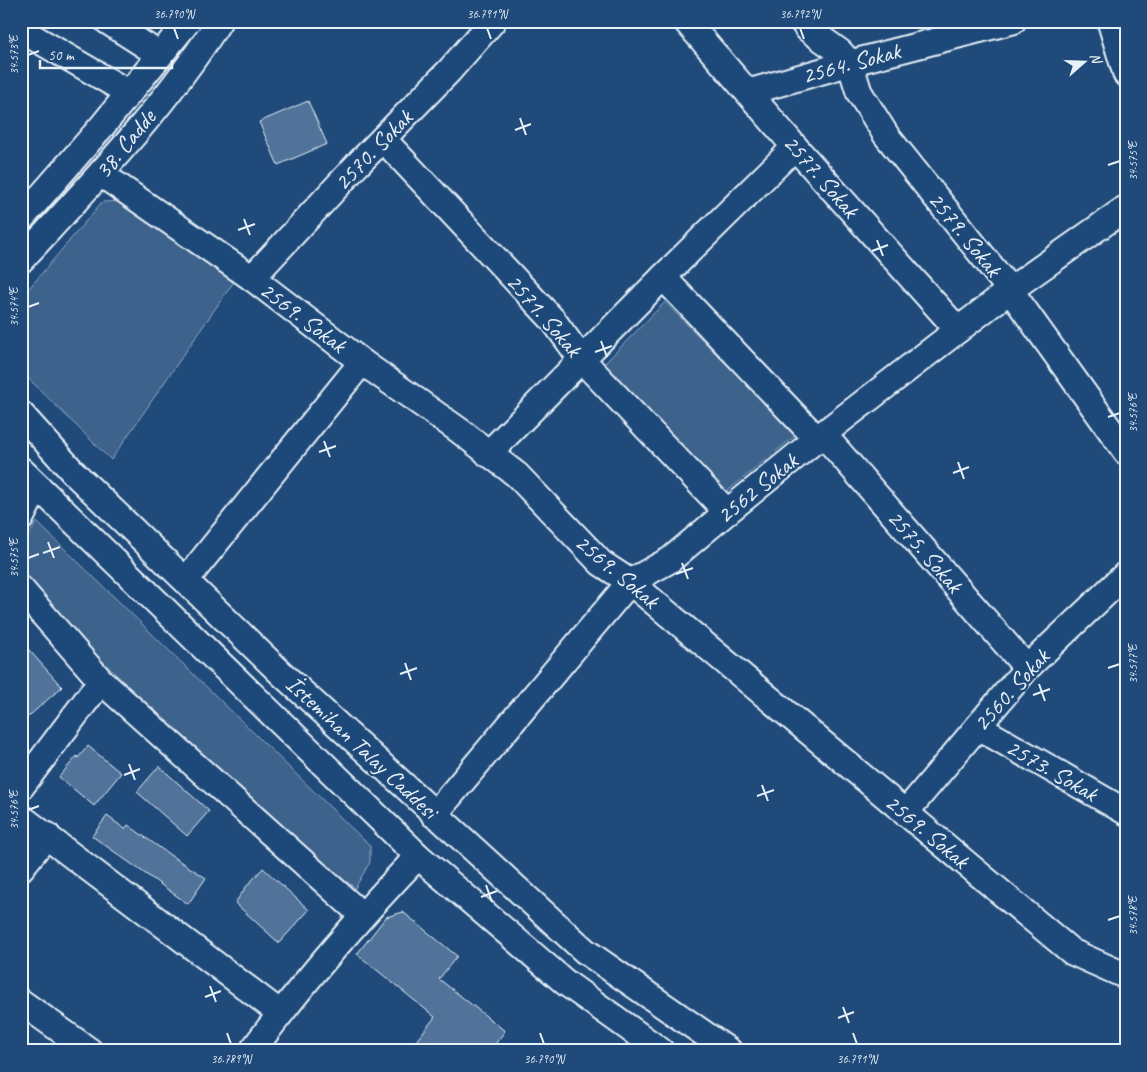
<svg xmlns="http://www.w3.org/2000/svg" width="1147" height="1072" viewBox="0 0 1147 1072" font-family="Caveat,sans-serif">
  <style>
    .green { fill: #3c628c; stroke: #92aac2 }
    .building { fill: #517399; stroke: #e8f1f8 }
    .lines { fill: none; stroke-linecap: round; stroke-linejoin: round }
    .minor-casing { stroke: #e8f1f8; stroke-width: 29 }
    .minor { stroke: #1f4a7a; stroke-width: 25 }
    .ticks { fill: none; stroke: #e8f1f8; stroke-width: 2 }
    .labels { text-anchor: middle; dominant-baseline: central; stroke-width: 4.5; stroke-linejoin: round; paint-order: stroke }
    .street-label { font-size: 24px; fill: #e8f1f8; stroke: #1f4a7a }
    .neatline { fill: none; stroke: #e8f1f8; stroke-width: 2 }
    .ticks-label { font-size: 12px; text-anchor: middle; fill: #e8f1f8 }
  </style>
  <rect width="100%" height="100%" fill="#1f4a7a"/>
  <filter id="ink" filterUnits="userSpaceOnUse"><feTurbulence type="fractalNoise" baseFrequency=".02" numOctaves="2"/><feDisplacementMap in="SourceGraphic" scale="10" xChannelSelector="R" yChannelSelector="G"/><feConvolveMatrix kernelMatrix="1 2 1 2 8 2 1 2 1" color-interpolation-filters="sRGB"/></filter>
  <g filter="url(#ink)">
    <g class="green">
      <path d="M 125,201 L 235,280 L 111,460 L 21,371 L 21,298 L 102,202 Z"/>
      <path d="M 665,302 L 796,435 L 725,493 L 604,364 Z"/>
      <path d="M 37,522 L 370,846 L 370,862 L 355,888 L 310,855 L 160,717 L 91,650 L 26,577 C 14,554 25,541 37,522 Z"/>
    </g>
    <g class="building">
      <path d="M 308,101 L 327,144 L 278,165 L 259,122 Z"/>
      <path d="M 21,641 L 62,687 L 21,723 Z"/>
      <path d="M 88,746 L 121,773 L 94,806 L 59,777 L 77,756 L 78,758 Z"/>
      <path d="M 159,766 L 209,811 L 187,836 L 137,792 Z"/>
      <path d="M 107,816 L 125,829 L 128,825 L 170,855 L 206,878 L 188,904 L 92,836 Z"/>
      <path d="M 263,868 L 309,910 L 279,943 L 235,903 L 246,887 Z"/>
      <path d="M 403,912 L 457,956 L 439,979 L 505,1031 L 490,1051 L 408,1051 L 435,1017 L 357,954 L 386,917 Z"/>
    </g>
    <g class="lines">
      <defs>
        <g id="minor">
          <path d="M 107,21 L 160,55"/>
          <path d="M 686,21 L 795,147 L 958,330"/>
          <path d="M 802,21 L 808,29 L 840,52 L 850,63 L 859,92 L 886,135 L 1010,290 L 1126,452"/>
          <path d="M 1110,21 L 1126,74"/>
          <path d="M 21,30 L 129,93"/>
          <path d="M 749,92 L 850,63 L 1013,21"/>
          <path d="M 383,139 L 553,320 L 582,360 L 727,512"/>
          <path d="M 101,174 L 252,278 L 362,362 L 460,431 L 517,475 L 601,563 L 630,582 L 1072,952 L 1126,976"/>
          <path d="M 21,219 L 103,125 L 188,21"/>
          <path d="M 21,260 C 91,184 164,108 219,21"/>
          <path d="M 663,277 L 817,439"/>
          <path d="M 252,278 L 357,165 L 449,71 L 493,21"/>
          <path d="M 21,414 L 74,473 L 281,673 L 585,951 L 729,1051"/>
          <path d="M 823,434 L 1027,668"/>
          <path d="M 488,454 L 663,277 L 795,147"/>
          <path d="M 21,470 L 418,856 L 566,983 L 661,1051"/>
          <path d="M 21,518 L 37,486"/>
          <path d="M 186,580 L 362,362"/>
          <path d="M 21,589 L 101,681 L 362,915"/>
          <path d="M 978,727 L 1126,812"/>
          <path d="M 21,787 L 101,681"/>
          <path d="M 905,813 L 1027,668 L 1126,574"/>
          <path d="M 434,815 L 630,582 L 670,560 L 727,512 L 823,434 L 958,330 L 1010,290 L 1126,208"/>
          <path d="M 21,817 L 280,1013"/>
          <path d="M 21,868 L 47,835"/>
          <path d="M 21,1002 L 90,1051"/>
          <path d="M 252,1051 C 303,982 359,918 418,856"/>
        </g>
      </defs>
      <use href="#minor" class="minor-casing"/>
      <use href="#minor" class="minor"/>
    </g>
  </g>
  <path class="ticks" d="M 174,28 L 178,39M 487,28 L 491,39M 800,28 L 804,39M 28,55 L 39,51M 520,118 L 526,135M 515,130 L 531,124M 1108,165 L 1120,161M 244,219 L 250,235M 238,230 L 255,224M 877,240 L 883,256M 872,251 L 888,245M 28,307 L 39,303M 601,341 L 607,357M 595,352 L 612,346M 1108,417 L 1120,413M 324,441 L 330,457M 319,452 L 336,446M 958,462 L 964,479M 953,473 L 969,467M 48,542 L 54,558M 43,553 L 60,547M 28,558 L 39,554M 682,563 L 688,579M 676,574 L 693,568M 405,663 L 411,680M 1108,668 L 1120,664M 400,674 L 417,668M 1039,684 L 1045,701M 1033,695 L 1050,689M 129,764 L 135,780M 124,775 L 140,769M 762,785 L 768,801M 757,796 L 774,790M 28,810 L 39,806M 486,885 L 492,902M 481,897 L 497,891M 1108,920 L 1120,916M 210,986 L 216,1002M 205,997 L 221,991M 843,1007 L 849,1023M 838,1018 L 854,1012M 227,1033 L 231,1044M 540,1033 L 544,1044M 853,1033 L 857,1044"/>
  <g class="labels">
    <g class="street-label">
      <text transform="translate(851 63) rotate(-15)">2564. Sokak</text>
      <text transform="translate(125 144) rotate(-51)">38. Cadde</text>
      <text transform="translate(373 150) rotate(-46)">2570. Sokak</text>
      <text transform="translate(821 176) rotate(49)">2577. Sokak</text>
      <text transform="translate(965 234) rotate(51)">2579. Sokak</text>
      <text transform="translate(544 315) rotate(49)">2571. Sokak</text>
      <text transform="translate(303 317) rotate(37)">2569. Sokak</text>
      <text transform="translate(757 488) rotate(-39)">2562 Sokak</text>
      <text transform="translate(925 551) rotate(49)">2575. Sokak</text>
      <text transform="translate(617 571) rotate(40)">2569. Sokak</text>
      <text transform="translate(1011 690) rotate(-48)">2560. Sokak</text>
      <text transform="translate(362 747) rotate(43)">İstemihan Talay Caddesi</text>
      <text transform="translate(1052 770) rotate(30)">2573. Sokak</text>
      <text transform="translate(927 831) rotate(40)">2569. Sokak</text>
    </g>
  </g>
  <rect width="1147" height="1072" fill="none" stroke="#1f4a7a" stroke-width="55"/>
  <g transform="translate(1084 62) rotate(70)" stroke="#1f4a7a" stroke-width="4" paint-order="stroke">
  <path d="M0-4L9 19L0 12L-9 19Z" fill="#e8f1f8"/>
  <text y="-8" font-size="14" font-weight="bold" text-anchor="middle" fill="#e8f1f8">N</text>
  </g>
  <path d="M40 60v8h132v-8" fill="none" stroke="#e8f1f8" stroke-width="2.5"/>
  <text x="48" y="60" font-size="15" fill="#e8f1f8" stroke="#1f4a7a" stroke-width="4" paint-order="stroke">50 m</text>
  <rect x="28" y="28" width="1092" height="1016" class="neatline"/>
  <g class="ticks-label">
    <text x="174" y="18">36.790°N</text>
    <text x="487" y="18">36.791°N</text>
    <text x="800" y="18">36.792°N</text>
    <text transform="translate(14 55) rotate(-90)" y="4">34.573°E</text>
    <text transform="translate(1133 161) rotate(-90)" y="4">34.575°E</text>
    <text transform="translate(14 307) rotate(-90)" y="4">34.574°E</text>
    <text transform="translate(1133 413) rotate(-90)" y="4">34.576°E</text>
    <text transform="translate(14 558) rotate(-90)" y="4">34.575°E</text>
    <text transform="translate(1133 664) rotate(-90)" y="4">34.577°E</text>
    <text transform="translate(14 810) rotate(-90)" y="4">34.576°E</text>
    <text transform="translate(1133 916) rotate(-90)" y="4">34.578°E</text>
    <text x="231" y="1063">36.789°N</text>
    <text x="544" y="1063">36.790°N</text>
    <text x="857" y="1063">36.791°N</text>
  </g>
</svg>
